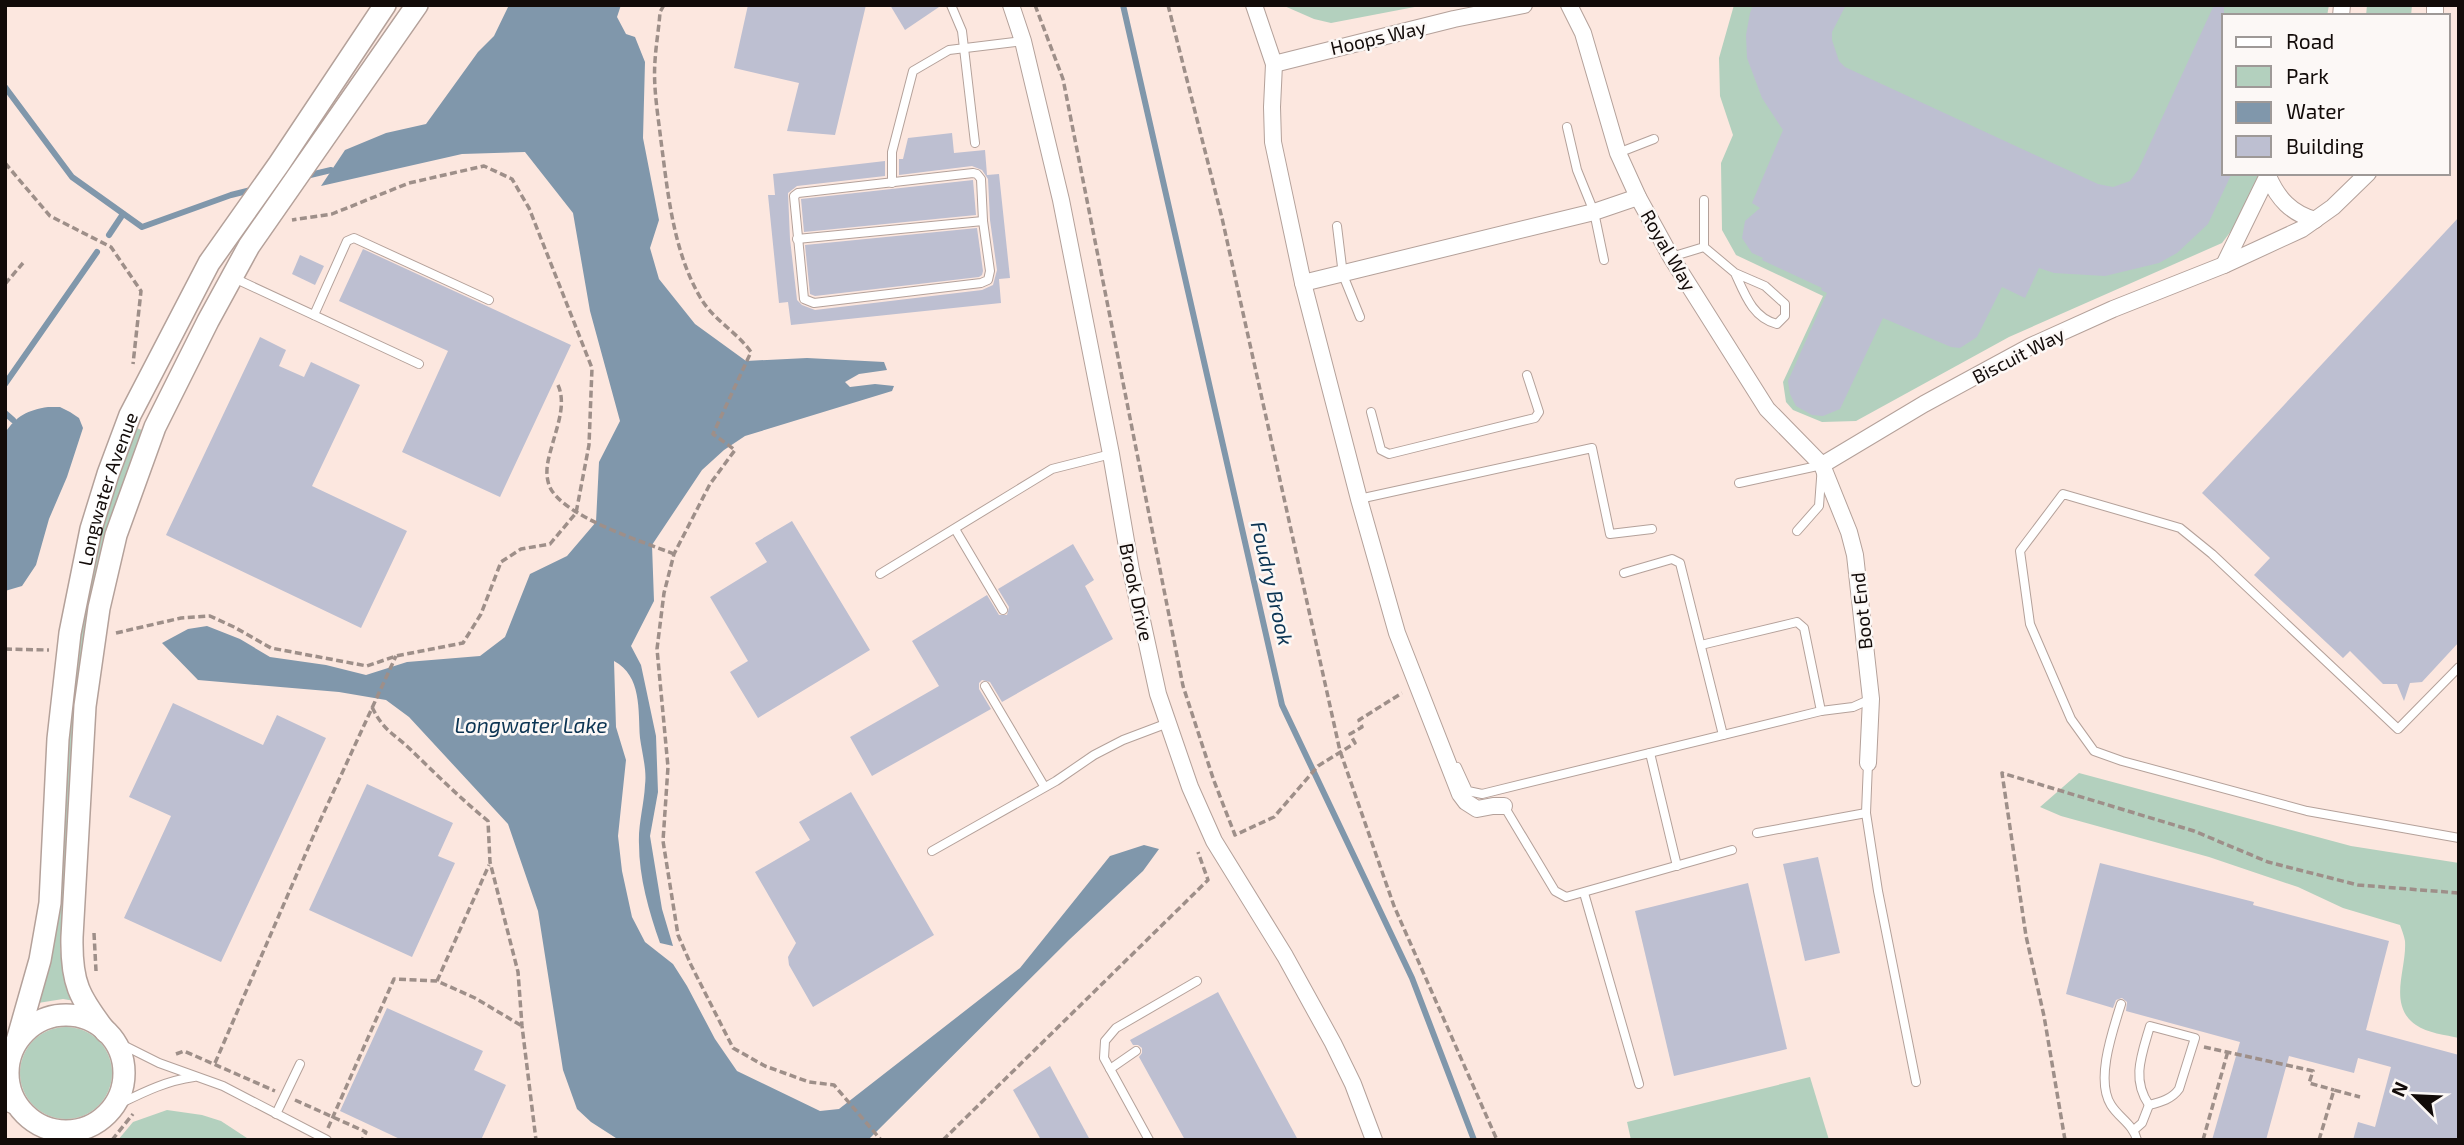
<svg xmlns="http://www.w3.org/2000/svg" width="2464" height="1145" viewBox="0 0 2464 1145" font-family="'Exo 2',sans-serif">
  <style>
    .green { fill: #b3d0be }
    .water { fill: #8097ab }
    .lines { fill: none; stroke-linecap: round; stroke-linejoin: round }
    .stream { stroke: #8097ab; stroke-width: 6 }
    .building { fill: #bdbfd1 }
    .service-casing { stroke: #b4a19a; stroke-width: 10 }
    .minor-casing { stroke: #b4a19a; stroke-width: 18 }
    .tertiary-casing { stroke: #b4a19a; stroke-width: 24 }
    .path { stroke: #9e8f89; stroke-width: 3.5; stroke-dasharray: 7 3.5; stroke-linecap: butt }
    .service { stroke: #fff; stroke-width: 8 }
    .minor { stroke: #fff; stroke-width: 16 }
    .tertiary { stroke: #fff; stroke-width: 21 }
    .labels { text-anchor: middle; dominant-baseline: central; stroke-width: 5; stroke-linejoin: round; paint-order: stroke }
    .street-label { font-size: 19px; fill: #120b09; stroke: #fcf8f6 }
    .water-label { font-size: 21px; font-style: italic; fill: #0b3453; stroke: #fcf8f6 }
  </style>
  <rect width="100%" height="100%" fill="#fce7df"/>
  <g class="green">
    <path d="M 1282,5 L 1425,5 L 1331,23 L 1314,19 Z"/>
    <path d="M 1734,5 L 2329,5 L 2327,16 L 2224,16 L 2224,173 L 2261,173 L 2241,218 L 2222,243 L 2009,337 L 1856,421 L 1822,422 L 1793,410 L 1786,402 L 1783,382 L 1823,296 L 1736,255 L 1722,230 L 1721,163 L 1733,135 L 1720,96 L 1719,58 Z"/>
    <path d="M 2367,5 L 2412,5 L 2411,16 L 2366,16 Z"/>
    <path d="M 131,426 L 142,430 L 122,486 L 107,538 L 60,949 L 67,987 L 75,1001 L 63,999 L 38,1003 L 60,905 L 64,847 L 65,726 L 85,584 Z"/>
    <path d="M 2079,773 L 2351,846 L 2459,863 L 2459,1038 C 2446,1035 2427,1033 2416,1025 C 2387,1005 2407,969 2405,941 C 2404,936 2402,930 2400,925 L 2343,908 L 2298,887 L 2209,857 L 2061,816 L 2040,807 Z"/>
    <circle cx="66" cy="1073" r="46"/>
    <path d="M 1810,1077 L 1829,1140 L 1631,1140 L 1627,1122 Z"/>
    <path d="M 167,1110 L 202,1115 L 221,1121 L 250,1140 L 118,1140 L 133,1122 Z"/>
  </g>
  <g class="water">
    <path d="M 509,5 L 621,5 L 617,17 L 626,34 L 635,37 L 645,62 L 643,138 L 659,220 L 650,248 L 659,279 L 695,324 L 746,361 L 807,358 L 884,362 L 887,370 L 859,374 L 845,382 L 850,387 L 875,384 L 894,386 L 892,391 L 745,436 L 724,450 L 702,470 L 652,545 L 654,601 L 631,646 L 641,665 L 656,736 L 658,792 L 650,836 L 662,909 L 673,946 L 660,943 C 649,912 639,877 639,844 C 638,825 644,805 645,785 C 647,770 642,753 640,738 C 638,710 642,676 614,661 L 616,727 L 626,760 L 618,836 L 622,871 L 632,917 L 645,942 L 673,964 L 687,986 L 715,1039 L 737,1071 L 820,1111 L 839,1109 L 1020,968 L 1110,856 L 1144,845 L 1159,849 L 1143,871 L 1070,939 L 868,1140 L 619,1140 L 591,1122 L 577,1109 L 563,1070 L 538,911 L 508,824 L 409,717 L 386,700 L 339,692 L 198,680 L 162,643 L 188,629 L 207,626 L 240,639 L 270,657 L 326,665 L 366,675 L 407,662 L 480,656 L 505,637 L 530,574 L 567,556 L 596,522 L 599,462 L 620,421 L 590,311 L 573,213 L 525,152 L 462,154 L 321,186 L 345,150 L 386,133 L 426,124 L 478,52 L 494,36 Z"/>
    <path d="M 48,407 L 60,407 L 70,412 L 79,418 L 83,428 L 67,477 L 49,519 L 36,565 L 22,586 L 5,591 L 5,433 C 16,416 28,410 48,407 Z"/>
  </g>
  <g class="lines">
    <g class="stream">
      <path d="M 1123,5 L 1282,705 L 1412,978 L 1474,1140"/>
      <path d="M 5,87 L 72,177 L 142,227 L 231,195 L 255,189"/>
      <path d="M 306,176 L 331,170"/>
      <path d="M 109,235 L 123,214"/>
      <path d="M 5,384 L 97,252"/>
      <path d="M 5,413 L 13,420"/>
    </g>
  </g>
  <g class="building">
    <path d="M 748,5 L 866,5 L 835,135 L 787,131 L 799,83 L 734,68 Z"/>
    <path d="M 890,5 L 942,5 L 905,30 Z"/>
    <path d="M 1753,5 L 1846,5 L 1832,32 L 1832,40 L 1839,61 L 1845,67 L 2098,184 L 2113,187 L 2130,181 L 2138,170 L 2214,5 L 2224,5 L 2224,173 L 2232,173 L 2208,224 L 2177,253 L 2159,263 L 2105,276 L 2054,273 L 2039,268 L 2025,298 L 2002,287 L 1977,337 L 1960,348 L 1951,347 L 1883,318 L 1840,409 L 1823,416 L 1812,415 L 1796,406 L 1790,394 L 1788,381 L 1827,293 L 1821,290 L 1822,288 L 1762,260 L 1763,258 L 1752,253 L 1742,238 L 1745,221 L 1760,208 L 1752,203 L 1783,130 L 1762,98 L 1747,58 L 1746,35 L 1750,13 Z"/>
    <path d="M 952,133 L 954,153 L 985,150 L 987,175 L 999,174 L 1010,278 L 999,279 L 1001,303 L 791,325 L 788,302 L 779,303 L 768,195 L 775,195 L 773,174 L 885,161 L 885,176 L 797,186 L 788,193 L 790,239 L 797,300 L 802,305 L 815,310 L 982,290 L 993,285 L 997,270 L 990,220 L 988,179 L 982,170 L 972,166 L 899,175 L 899,159 L 903,159 L 908,138 Z"/>
    <path d="M 973,180 L 976,215 L 804,232 L 801,199 Z"/>
    <path d="M 2459,217 L 2459,642 L 2422,682 L 2410,683 L 2404,701 L 2397,684 L 2383,684 L 2350,651 L 2343,658 L 2254,575 L 2270,558 L 2202,493 Z"/>
    <path d="M 977,228 L 983,271 L 982,275 L 979,277 L 815,296 L 810,294 L 805,245 Z"/>
    <path d="M 363,249 L 571,345 L 500,497 L 402,452 L 448,351 L 339,301 Z"/>
    <path d="M 300,255 L 324,266 L 315,285 L 292,274 Z"/>
    <path d="M 260,337 L 286,350 L 279,366 L 304,377 L 311,362 L 360,385 L 312,486 L 407,531 L 361,628 L 166,535 Z"/>
    <path d="M 792,521 L 870,650 L 758,718 L 730,672 L 748,661 L 710,597 L 767,562 L 755,543 Z"/>
    <path d="M 1073,544 L 1094,580 L 1085,586 L 1113,639 L 1002,702 L 990,682 L 982,680 L 979,683 L 979,689 L 991,709 L 872,776 L 850,737 L 939,686 L 912,641 L 987,595 L 999,615 L 1007,615 L 1009,607 L 998,589 Z"/>
    <path d="M 173,703 L 263,745 L 277,715 L 326,738 L 221,962 L 124,918 L 171,816 L 129,797 Z"/>
    <path d="M 367,784 L 453,823 L 438,856 L 455,863 L 412,957 L 309,910 Z"/>
    <path d="M 851,792 L 934,935 L 813,1007 L 789,965 L 788,957 L 796,943 L 755,872 L 810,840 L 799,822 Z"/>
    <path d="M 1818,857 L 1840,953 L 1805,961 L 1783,864 Z"/>
    <path d="M 2100,863 L 2254,902 L 2253,905 L 2389,941 L 2366,1030 L 2459,1055 L 2459,1140 L 2353,1140 L 2358,1122 L 2375,1127 L 2391,1067 L 2358,1058 L 2354,1073 L 2289,1056 L 2266,1140 L 2212,1140 L 2240,1042 L 2126,1011 L 2127,1002 L 2122,998 L 2116,1000 L 2113,1008 L 2066,994 Z"/>
    <path d="M 1748,883 L 1787,1049 L 1674,1076 L 1635,911 Z"/>
    <path d="M 1218,992 L 1298,1140 L 1185,1140 L 1139,1057 L 1142,1053 L 1142,1048 L 1138,1045 L 1133,1045 L 1130,1040 Z"/>
    <path d="M 387,1008 L 483,1051 L 474,1070 L 506,1085 L 481,1140 L 402,1140 L 340,1111 Z"/>
    <path d="M 1050,1066 L 1090,1140 L 1041,1140 L 1013,1090 Z"/>
  </g>
  <g class="lines">
    <defs>
      <g id="service">
        <path d="M 951,5 L 962,31 L 975,143"/>
        <path d="M 1567,127 L 1577,170 L 1594,212 L 1604,260"/>
        <path d="M 1618,153 L 1654,139"/>
        <path d="M 973,173 L 977,174 L 981,179 L 983,221 L 990,271 L 988,280 L 981,283 L 814,303 L 804,299 L 794,196 L 798,193 Z"/>
        <path d="M 892,183 L 892,152 L 913,71 L 949,50 L 1023,41"/>
        <path d="M 1337,226 L 1343,275 L 1360,317"/>
        <path d="M 797,239 L 983,221"/>
        <path d="M 1704,247 L 1735,273 L 1765,286 L 1785,304 L 1785,316 L 1777,324 C 1753,318 1745,295 1735,273"/>
        <path d="M 1671,257 L 1704,247 L 1704,200"/>
        <path d="M 234,278 L 419,364"/>
        <path d="M 314,315 L 347,241 L 354,238 L 489,300"/>
        <path d="M 1371,412 L 1381,450 L 1389,454 L 1535,418 L 1539,412 L 1527,375"/>
        <path d="M 1739,483 L 1822,465 L 1819,506 L 1797,531"/>
        <path d="M 1359,499 L 1592,448 L 1610,534 L 1652,529"/>
        <path d="M 955,529 L 1003,610"/>
        <path d="M 1624,573 L 1672,559 L 1680,563 L 1723,735"/>
        <path d="M 880,574 L 1052,469 L 1111,454"/>
        <path d="M 2459,667 L 2398,729 L 2212,554 L 2180,528 L 2063,494 L 2020,551 L 2030,624 L 2071,719 L 2094,751 L 2122,761 L 2307,811 L 2459,838"/>
        <path d="M 985,686 L 1044,786"/>
        <path d="M 1821,711 L 1853,707 L 1871,699"/>
        <path d="M 1650,753 L 1677,866"/>
        <path d="M 1868,763 L 1866,813 L 1878,891 L 1916,1082"/>
        <path d="M 1457,767 L 1468,791 L 1482,794 L 1821,711 L 1804,628 L 1797,622 L 1701,645"/>
        <path d="M 1504,806 L 1555,891 L 1566,897 L 1732,850"/>
        <path d="M 1757,833 L 1866,813"/>
        <path d="M 932,851 L 1056,781 L 1094,755 L 1123,740 L 1168,723"/>
        <path d="M 1584,893 L 1639,1084"/>
        <path d="M 2121,1004 C 2113,1030 2095,1080 2111,1105 C 2119,1118 2133,1124 2137,1140"/>
        <path d="M 2150,1026 L 2195,1038 L 2179,1089 C 2172,1099 2161,1102 2149,1105 C 2131,1079 2142,1054 2150,1026 Z"/>
        <path d="M 115,1041 L 159,1063 L 223,1086 L 327,1140"/>
        <path d="M 1110,1069 L 1136,1051"/>
        <path d="M 113,1107 C 140,1094 164,1081 194,1077"/>
        <path d="M 276,1114 L 300,1064"/>
        <path d="M 2134,1130 L 2142,1123 L 2149,1105"/>
        <path d="M 1149,1140 L 1104,1058 L 1105,1041 L 1116,1028 L 1197,981"/>
      </g>
      <g id="minor">
        <path d="M 1011,5 L 1023,41 L 1061,200 L 1111,454 L 1131,570 L 1158,694 L 1190,787 L 1214,841 L 1285,956 L 1333,1043 L 1353,1084 L 1374,1140"/>
        <path d="M 1254,5 L 1274,64 L 1272,107 L 1273,142 L 1303,283 L 1359,499 L 1397,633 L 1460,794 L 1466,802 L 1477,809 L 1493,806 L 1504,806"/>
        <path d="M 1569,5 L 1583,33 L 1618,153 L 1638,197 L 1671,257 L 1767,409 L 1822,465 L 1849,532 L 1855,555 L 1871,699 L 1868,763"/>
        <path d="M 2341,16 L 2342,5"/>
        <path d="M 2435,16 L 2435,5"/>
        <path d="M 1274,64 L 1454,19 L 1524,5"/>
        <path d="M 2268,176 C 2278,199 2291,213 2315,220"/>
        <path d="M 2224,265 L 2269,173"/>
        <path d="M 1303,283 L 1594,212 L 1638,197"/>
        <path d="M 1822,465 L 1924,404 L 2031,346 L 2113,309 L 2224,265 L 2302,229 L 2333,207 L 2368,173"/>
        <path d="M 5,1054 L 11,1052"/>
        <path d="M 5,1102 L 19,1108"/>
      </g>
      <g id="tertiary">
        <circle cx="66" cy="1073" r="58"/>
        <path d="M 106,1032 C 79,997 71,983 72,937 L 85,706 L 99,608 L 116,535 L 155,427 L 208,321 L 249,246 L 417,5"/>
        <path id="s1" d="M 17,1041 L 40,960 L 50,903 L 58,739 L 70,633 L 91,529 L 108,474 L 130,415 L 209,263 L 279,164 L 385,5"/>
      </g>
    </defs>
    <use href="#service" class="service-casing"/>
    <use href="#minor" class="minor-casing"/>
    <use href="#tertiary" class="tertiary-casing"/>
    <g class="path">
      <path d="M 664,5 L 660,12 C 659,28 656,44 655,61 C 653,87 658,115 661,141 C 668,194 673,250 700,297 C 713,320 736,331 751,352 L 713,434 L 735,450 L 710,484 L 674,554 L 664,593 L 657,649 L 668,767 L 663,841 L 678,935 L 691,965 L 733,1048 L 765,1066 L 809,1082 L 834,1085 L 881,1140"/>
      <path d="M 1035,5 L 1063,79 L 1183,686 L 1214,781 L 1235,835 L 1274,817 L 1318,766 L 1355,743 L 1350,734 L 1362,727 L 1359,720 L 1402,693"/>
      <path d="M 1168,5 L 1222,218 L 1340,751 L 1394,906 L 1497,1140"/>
      <path d="M 5,163 L 50,216 L 111,247 L 141,291 L 133,364"/>
      <path d="M 5,284 L 23,263"/>
      <path d="M 558,385 C 566,403 558,424 553,442 C 549,457 544,470 549,485 C 560,516 644,542 674,554"/>
      <path d="M 116,633 L 181,618 L 210,616 L 234,627 L 271,648 L 367,666 L 396,656 L 463,643 L 481,614 L 501,562 L 521,549 L 550,544 L 576,513 L 589,445 L 592,368 L 529,208 L 512,179 L 484,166 L 409,183 L 332,214 L 292,220"/>
      <path d="M 5,649 L 49,650"/>
      <path d="M 372,707 C 384,732 394,733 412,751 C 437,775 461,799 488,821 L 490,862 L 518,972 L 522,1026 L 536,1140"/>
      <path d="M 94,933 L 96,971"/>
      <path d="M 437,981 L 489,865"/>
      <path d="M 2204,1047 L 2313,1071 L 2309,1083 L 2334,1090"/>
      <path d="M 176,1054 L 184,1051 L 275,1091"/>
      <path d="M 215,1063 L 319,823 L 396,656"/>
      <path d="M 295,1100 L 366,1132 L 362,1140"/>
      <path d="M 328,1128 L 394,979 L 437,981 L 475,998 L 522,1026"/>
      <path d="M 112,1140 L 133,1114"/>
      <path d="M 943,1140 L 1208,880 L 1198,852"/>
      <path d="M 2065,1140 L 2044,1016 L 2026,936 L 2002,773 L 2194,831 L 2268,862 L 2358,885 L 2459,893"/>
      <path d="M 2203,1140 L 2228,1051"/>
      <path d="M 2319,1140 L 2334,1090 L 2360,1097"/>
    </g>
    <use href="#service" class="service"/>
    <use href="#minor" class="minor"/>
    <use href="#tertiary" class="tertiary"/>
  </g>
  <g class="labels">
    <g class="street-label">
      <text transform="translate(1378 37) rotate(-13)">Hoops Way</text>
      <text transform="translate(1669 250) rotate(60)">Royal Way</text>
      <text transform="translate(2018 355) rotate(-27)">Biscuit Way</text>
      <text stroke="none"><textPath href="#s1" startOffset="562">Longwater Avenue</textPath></text>
      <text transform="translate(1137 592) rotate(78)">Brook Drive</text>
      <text transform="translate(1861 611) rotate(-96)">Boot End</text>
    </g>
    <g class="water-label">
      <text transform="translate(1273 583) rotate(77)">Foudry Brook</text>
      <text x="531" y="724">Longwater Lake</text>
    </g>
  </g>
  <rect width="2464" height="1145" fill="none" stroke="#120b09" stroke-width="14"/>
  <rect x="2222" y="14" width="228" height="161" fill="#fcf8f6" stroke="#9e9997" stroke-width="2"/>
  <rect x="2236" y="37" width="35" height="10" fill="#ffffff" stroke="#9e9997" stroke-width="2"/>
  <text x="2286" y="49" font-size="21" fill="#120b09">Road</text>
  <rect x="2236" y="66" width="35" height="21" fill="#b3d0be" stroke="#9e9997" stroke-width="2"/>
  <text x="2286" y="84" font-size="21" fill="#120b09">Park</text>
  <rect x="2236" y="102" width="35" height="21" fill="#8097ab" stroke="#9e9997" stroke-width="2"/>
  <text x="2286" y="119" font-size="21" fill="#120b09">Water</text>
  <rect x="2236" y="136" width="35" height="21" fill="#bdbfd1" stroke="#9e9997" stroke-width="2"/>
  <text x="2286" y="154" font-size="21" fill="#120b09">Building</text>
  <g transform="translate(2415 1096) rotate(294)" stroke="#fcf8f6" stroke-width="5" paint-order="stroke">
  <path d="M0-5L12 26L0 18L-12 26Z" fill="#120b09"/>
  <text y="-10" font-size="19" font-weight="bold" text-anchor="middle" fill="#120b09">N</text>
  </g>
</svg>
